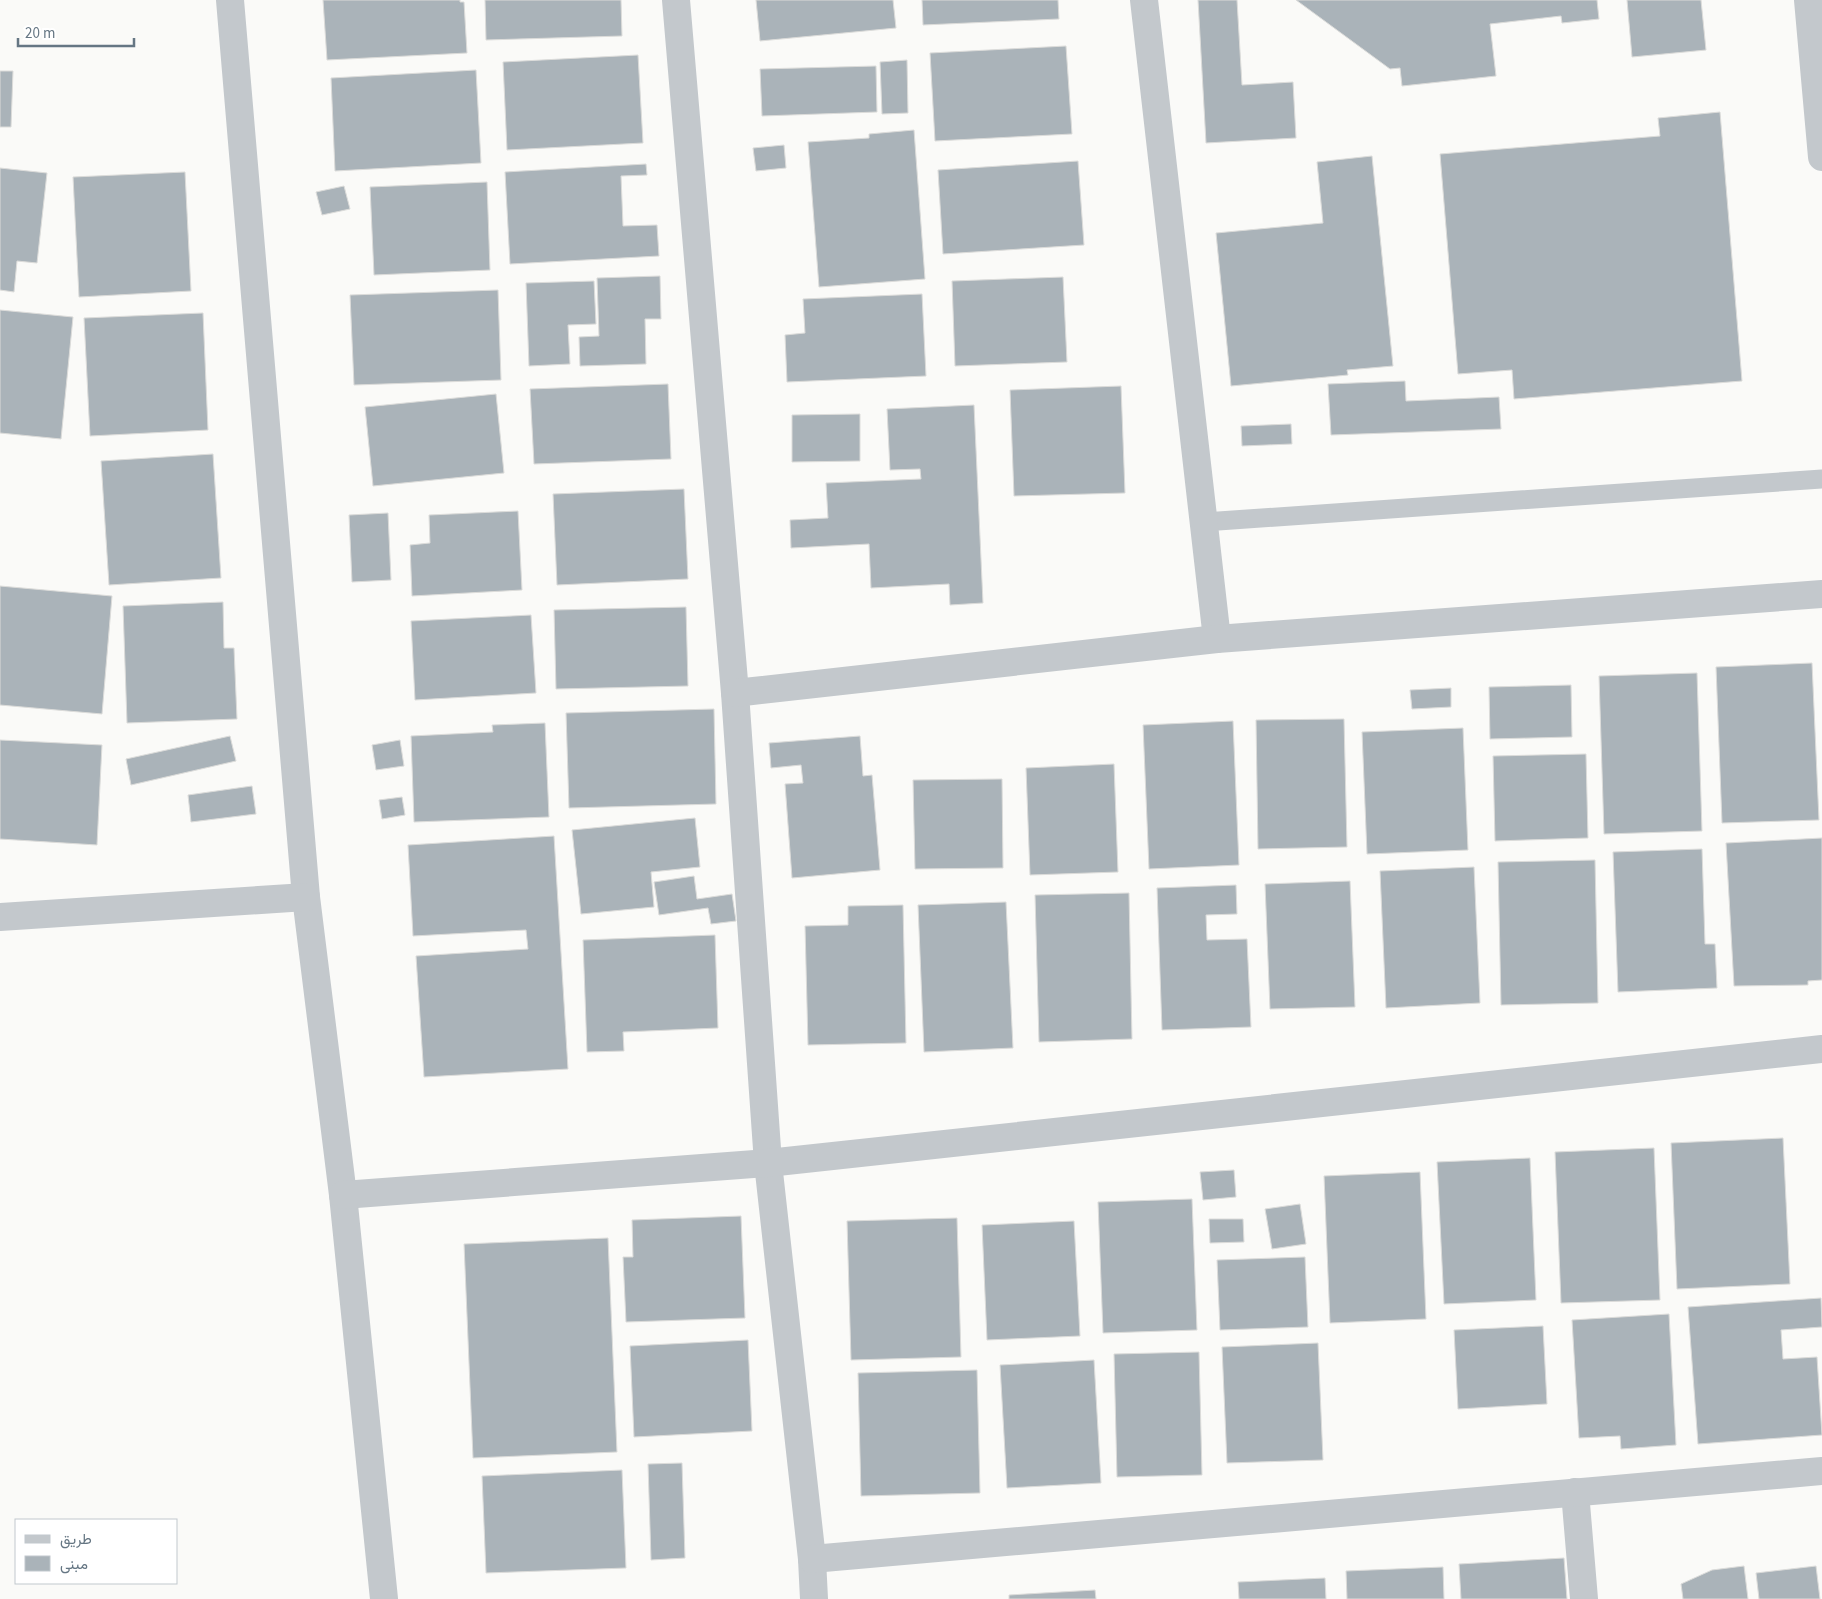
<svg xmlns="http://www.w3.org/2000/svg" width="1822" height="1599" viewBox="0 0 1822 1599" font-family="'Source Sans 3',Vazirmatn,sans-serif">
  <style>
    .building { fill: #aab3b9; stroke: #dcdcda }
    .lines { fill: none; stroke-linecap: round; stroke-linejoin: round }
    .lane { stroke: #c3c8cc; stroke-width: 19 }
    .street { stroke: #c3c8cc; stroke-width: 28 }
  </style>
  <rect width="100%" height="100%" fill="#fafaf8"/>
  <g class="building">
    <path d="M 323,0 L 460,0 L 460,2 L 464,2 L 467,53 L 327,60 Z"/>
    <path d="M 485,0 L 621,0 L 622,36 L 486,40 Z"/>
    <path d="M 756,0 L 893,0 L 896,28 L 760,41 Z"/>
    <path d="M 922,0 L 1058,0 L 1059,19 L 923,25 Z"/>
    <path d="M 1198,0 L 1237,0 L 1242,85 L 1293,82 L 1296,138 L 1206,143 Z"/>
    <path d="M 1296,0 L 1597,0 L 1599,19 L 1562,23 L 1561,16 L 1490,24 L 1496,76 L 1402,86 L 1400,68 L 1390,69 Z"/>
    <path d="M 1627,0 L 1701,0 L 1706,50 L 1632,57 Z"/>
    <path d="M 1066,46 L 1072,134 L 935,141 L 930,53 Z"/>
    <path d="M 638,55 L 643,143 L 507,150 L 503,62 Z"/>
    <path d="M 907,60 L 908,113 L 882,114 L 880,62 Z"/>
    <path d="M 876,66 L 877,112 L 762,116 L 760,69 Z"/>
    <path d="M 476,70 L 481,163 L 335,171 L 331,78 Z"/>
    <path d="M 0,71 L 13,71 L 11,127 L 0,127 Z"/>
    <path d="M 1720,112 L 1742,381 L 1514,399 L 1512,370 L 1458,374 L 1440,154 L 1660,136 L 1658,118 Z"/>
    <path d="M 914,130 L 925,279 L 819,287 L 808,142 L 869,138 L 869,134 Z"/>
    <path d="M 784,145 L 786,168 L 756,171 L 753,148 Z"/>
    <path d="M 1372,156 L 1393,366 L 1347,370 L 1348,375 L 1231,386 L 1216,233 L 1323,223 L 1317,162 Z"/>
    <path d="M 1078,161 L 1084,245 L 943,254 L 938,170 Z"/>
    <path d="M 646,164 L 647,175 L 621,176 L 623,226 L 657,225 L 659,256 L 510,264 L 505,172 Z"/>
    <path d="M 0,168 L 47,173 L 37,263 L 17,261 L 14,292 L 0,290 Z"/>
    <path d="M 185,172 L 191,291 L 79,297 L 73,177 Z"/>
    <path d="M 487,182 L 490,270 L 374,275 L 370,187 Z"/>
    <path d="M 344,186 L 350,209 L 322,215 L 316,192 Z"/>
    <path d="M 660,276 L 661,319 L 645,319 L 646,364 L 580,366 L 579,337 L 599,336 L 597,278 Z"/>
    <path d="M 1063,277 L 1067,362 L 955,366 L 952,281 Z"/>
    <path d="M 594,281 L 596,324 L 568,325 L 570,364 L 529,366 L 526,283 Z"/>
    <path d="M 498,290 L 501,380 L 354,385 L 350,295 Z"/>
    <path d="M 922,294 L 926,376 L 787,382 L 785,335 L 805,333 L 803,299 Z"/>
    <path d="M 0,310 L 73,317 L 61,439 L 0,433 Z"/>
    <path d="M 203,313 L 208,430 L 90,436 L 84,318 Z"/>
    <path d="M 1405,381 L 1406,401 L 1499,397 L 1501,429 L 1331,435 L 1328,384 Z"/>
    <path d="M 668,384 L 671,459 L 534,464 L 530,389 Z"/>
    <path d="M 1121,386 L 1125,493 L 1014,496 L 1010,390 Z"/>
    <path d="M 496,394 L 504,473 L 373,486 L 365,407 Z"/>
    <path d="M 974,405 L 983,603 L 950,605 L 949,584 L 871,588 L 869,544 L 791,548 L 790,520 L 828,518 L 826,483 L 921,479 L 920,469 L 890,470 L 887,409 Z"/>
    <path d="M 860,414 L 860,461 L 792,462 L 792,415 Z"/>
    <path d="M 1291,424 L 1292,444 L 1242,446 L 1241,426 Z"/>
    <path d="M 213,454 L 221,578 L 109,585 L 101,461 Z"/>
    <path d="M 684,489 L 688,579 L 557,585 L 553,494 Z"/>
    <path d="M 518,511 L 522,590 L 412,596 L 410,545 L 430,543 L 429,515 Z"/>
    <path d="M 388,513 L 391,580 L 352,582 L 349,515 Z"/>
    <path d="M 0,586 L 112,596 L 102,714 L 0,705 Z"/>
    <path d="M 223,602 L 224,648 L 234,648 L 237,719 L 127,723 L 123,606 Z"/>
    <path d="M 686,607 L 688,686 L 556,689 L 554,610 Z"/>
    <path d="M 531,615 L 536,693 L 415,700 L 411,621 Z"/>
    <path d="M 1812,663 L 1819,820 L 1722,823 L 1716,667 Z"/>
    <path d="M 1697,673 L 1702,831 L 1604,834 L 1599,676 Z"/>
    <path d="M 1571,685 L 1572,737 L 1490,739 L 1489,687 Z"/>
    <path d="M 1451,688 L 1451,707 L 1412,709 L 1410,690 Z"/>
    <path d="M 714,709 L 716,804 L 569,808 L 566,713 Z"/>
    <path d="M 1344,719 L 1347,847 L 1258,849 L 1256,720 Z"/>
    <path d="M 1233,721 L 1239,865 L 1149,869 L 1143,725 Z"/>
    <path d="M 545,723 L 549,817 L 414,822 L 411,736 L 493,732 L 492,725 Z"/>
    <path d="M 1463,728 L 1468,850 L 1367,854 L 1362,732 Z"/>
    <path d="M 230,736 L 236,761 L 131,785 L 126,759 Z"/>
    <path d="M 860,736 L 863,776 L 872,775 L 880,870 L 792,878 L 785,784 L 803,783 L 801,765 L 771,768 L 769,743 Z"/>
    <path d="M 0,740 L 102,745 L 97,845 L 0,839 Z"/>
    <path d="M 400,740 L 404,766 L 376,770 L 372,745 Z"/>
    <path d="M 1586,754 L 1588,838 L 1495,841 L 1493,756 Z"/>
    <path d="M 1114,764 L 1118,872 L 1030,875 L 1026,768 Z"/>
    <path d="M 1002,779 L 1003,868 L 915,869 L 913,780 Z"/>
    <path d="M 252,786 L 256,814 L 191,822 L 188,795 Z"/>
    <path d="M 402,797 L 405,815 L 382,819 L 379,800 Z"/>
    <path d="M 695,818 L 700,867 L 651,872 L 654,907 L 581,914 L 572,830 Z"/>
    <path d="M 554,836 L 568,1069 L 424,1077 L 416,956 L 528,949 L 526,930 L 413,936 L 408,845 Z"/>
    <path d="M 1822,838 L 1822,980 L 1808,981 L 1808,985 L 1734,986 L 1726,843 Z"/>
    <path d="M 1702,849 L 1705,944 L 1715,944 L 1717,988 L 1618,992 L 1613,852 Z"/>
    <path d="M 1595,860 L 1598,1003 L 1501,1005 L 1498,862 Z"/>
    <path d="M 1474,867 L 1480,1003 L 1386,1008 L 1380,871 Z"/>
    <path d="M 694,876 L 697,899 L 732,894 L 736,921 L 711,924 L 708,908 L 659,915 L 654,882 Z"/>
    <path d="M 1350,881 L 1355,1007 L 1270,1009 L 1265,884 Z"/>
    <path d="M 1236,885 L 1237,914 L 1206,915 L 1207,940 L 1247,939 L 1251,1027 L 1162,1030 L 1157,888 Z"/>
    <path d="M 1129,893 L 1132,1039 L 1039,1042 L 1035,895 Z"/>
    <path d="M 1006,902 L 1013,1048 L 924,1052 L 918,905 Z"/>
    <path d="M 903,905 L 906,1043 L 808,1045 L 805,926 L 848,925 L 848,906 Z"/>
    <path d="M 715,935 L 718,1028 L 623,1032 L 624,1051 L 587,1052 L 583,940 Z"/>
    <path d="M 1783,1138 L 1790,1284 L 1677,1289 L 1671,1143 Z"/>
    <path d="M 1654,1148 L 1660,1300 L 1561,1303 L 1555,1152 Z"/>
    <path d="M 1530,1158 L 1536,1300 L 1444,1304 L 1437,1162 Z"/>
    <path d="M 1234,1170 L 1236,1197 L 1203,1200 L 1200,1172 Z"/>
    <path d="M 1420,1172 L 1426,1319 L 1330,1323 L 1324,1176 Z"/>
    <path d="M 1192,1199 L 1197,1330 L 1103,1333 L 1098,1202 Z"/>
    <path d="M 1300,1204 L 1306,1244 L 1272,1249 L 1265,1209 Z"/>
    <path d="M 741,1216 L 745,1318 L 626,1322 L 623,1257 L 633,1257 L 632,1220 Z"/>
    <path d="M 957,1218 L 961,1357 L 851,1360 L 847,1221 Z"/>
    <path d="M 1209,1219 L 1243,1219 L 1244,1242 L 1210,1243 Z"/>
    <path d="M 1074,1221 L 1080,1336 L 987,1340 L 982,1225 Z"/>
    <path d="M 608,1238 L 617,1452 L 473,1458 L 464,1244 Z"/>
    <path d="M 1305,1257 L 1308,1327 L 1220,1330 L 1217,1260 Z"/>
    <path d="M 1821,1298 L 1822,1327 L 1781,1330 L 1783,1359 L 1817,1357 L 1822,1435 L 1698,1444 L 1688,1307 Z"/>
    <path d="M 1669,1314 L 1676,1445 L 1621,1449 L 1620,1436 L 1579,1438 L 1572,1320 Z"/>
    <path d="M 1543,1326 L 1547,1404 L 1458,1409 L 1454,1330 Z"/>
    <path d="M 748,1340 L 752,1431 L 634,1437 L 630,1346 Z"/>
    <path d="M 1318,1343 L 1323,1460 L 1227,1463 L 1222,1347 Z"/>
    <path d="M 1199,1352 L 1202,1475 L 1117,1477 L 1114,1354 Z"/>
    <path d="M 1094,1360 L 1101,1483 L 1007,1488 L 1000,1365 Z"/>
    <path d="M 977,1370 L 980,1493 L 861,1496 L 858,1373 Z"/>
    <path d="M 682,1463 L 685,1558 L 651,1560 L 648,1464 Z"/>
    <path d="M 622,1470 L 626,1568 L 486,1573 L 482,1476 Z"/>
    <path d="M 1564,1558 L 1567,1599 L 1461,1599 L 1459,1564 Z"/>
    <path d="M 1744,1566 L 1748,1599 L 1683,1599 L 1681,1584 L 1712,1570 Z"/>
    <path d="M 1816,1566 L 1820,1599 L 1759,1599 L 1756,1573 Z"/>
    <path d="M 1443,1567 L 1444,1599 L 1347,1599 L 1346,1571 Z"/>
    <path d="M 1325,1578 L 1326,1599 L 1239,1599 L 1238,1582 Z"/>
    <path d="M 1095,1590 L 1096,1599 L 1009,1599 L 1009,1595 Z"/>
  </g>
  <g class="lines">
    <path class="lane" d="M 1204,522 L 1822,479"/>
    <g class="street">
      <path d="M 230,0 L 306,897 L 343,1195 L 384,1599"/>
      <path d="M 676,0 L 735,693 L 768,1163 L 812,1559 L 814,1599"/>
      <path d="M 1144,0 L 1217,639"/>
      <path d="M 1808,0 L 1822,157"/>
      <path d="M 735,693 L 1217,639 L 1822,594"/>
      <path d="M 0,917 L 306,897"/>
      <path d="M 343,1195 L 768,1163 L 1822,1049"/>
      <path d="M 1575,1492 L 1584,1599"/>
      <path d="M 812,1559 L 1822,1471"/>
    </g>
  </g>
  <rect x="15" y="1519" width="162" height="65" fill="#ffffff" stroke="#c1c8cd"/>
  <rect x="25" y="1535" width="25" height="8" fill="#c3c8cc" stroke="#c1c8cd"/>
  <text x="60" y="1544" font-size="15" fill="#657683">طريق</text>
  <rect x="25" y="1556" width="25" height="15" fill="#aab3b9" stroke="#c1c8cd"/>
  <text x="60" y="1569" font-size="15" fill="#657683">مبنى</text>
  <path d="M18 38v8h116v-8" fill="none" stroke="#657683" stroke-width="2.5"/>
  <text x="25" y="38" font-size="15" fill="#657683" stroke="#ffffff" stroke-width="4" paint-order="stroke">20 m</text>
</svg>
